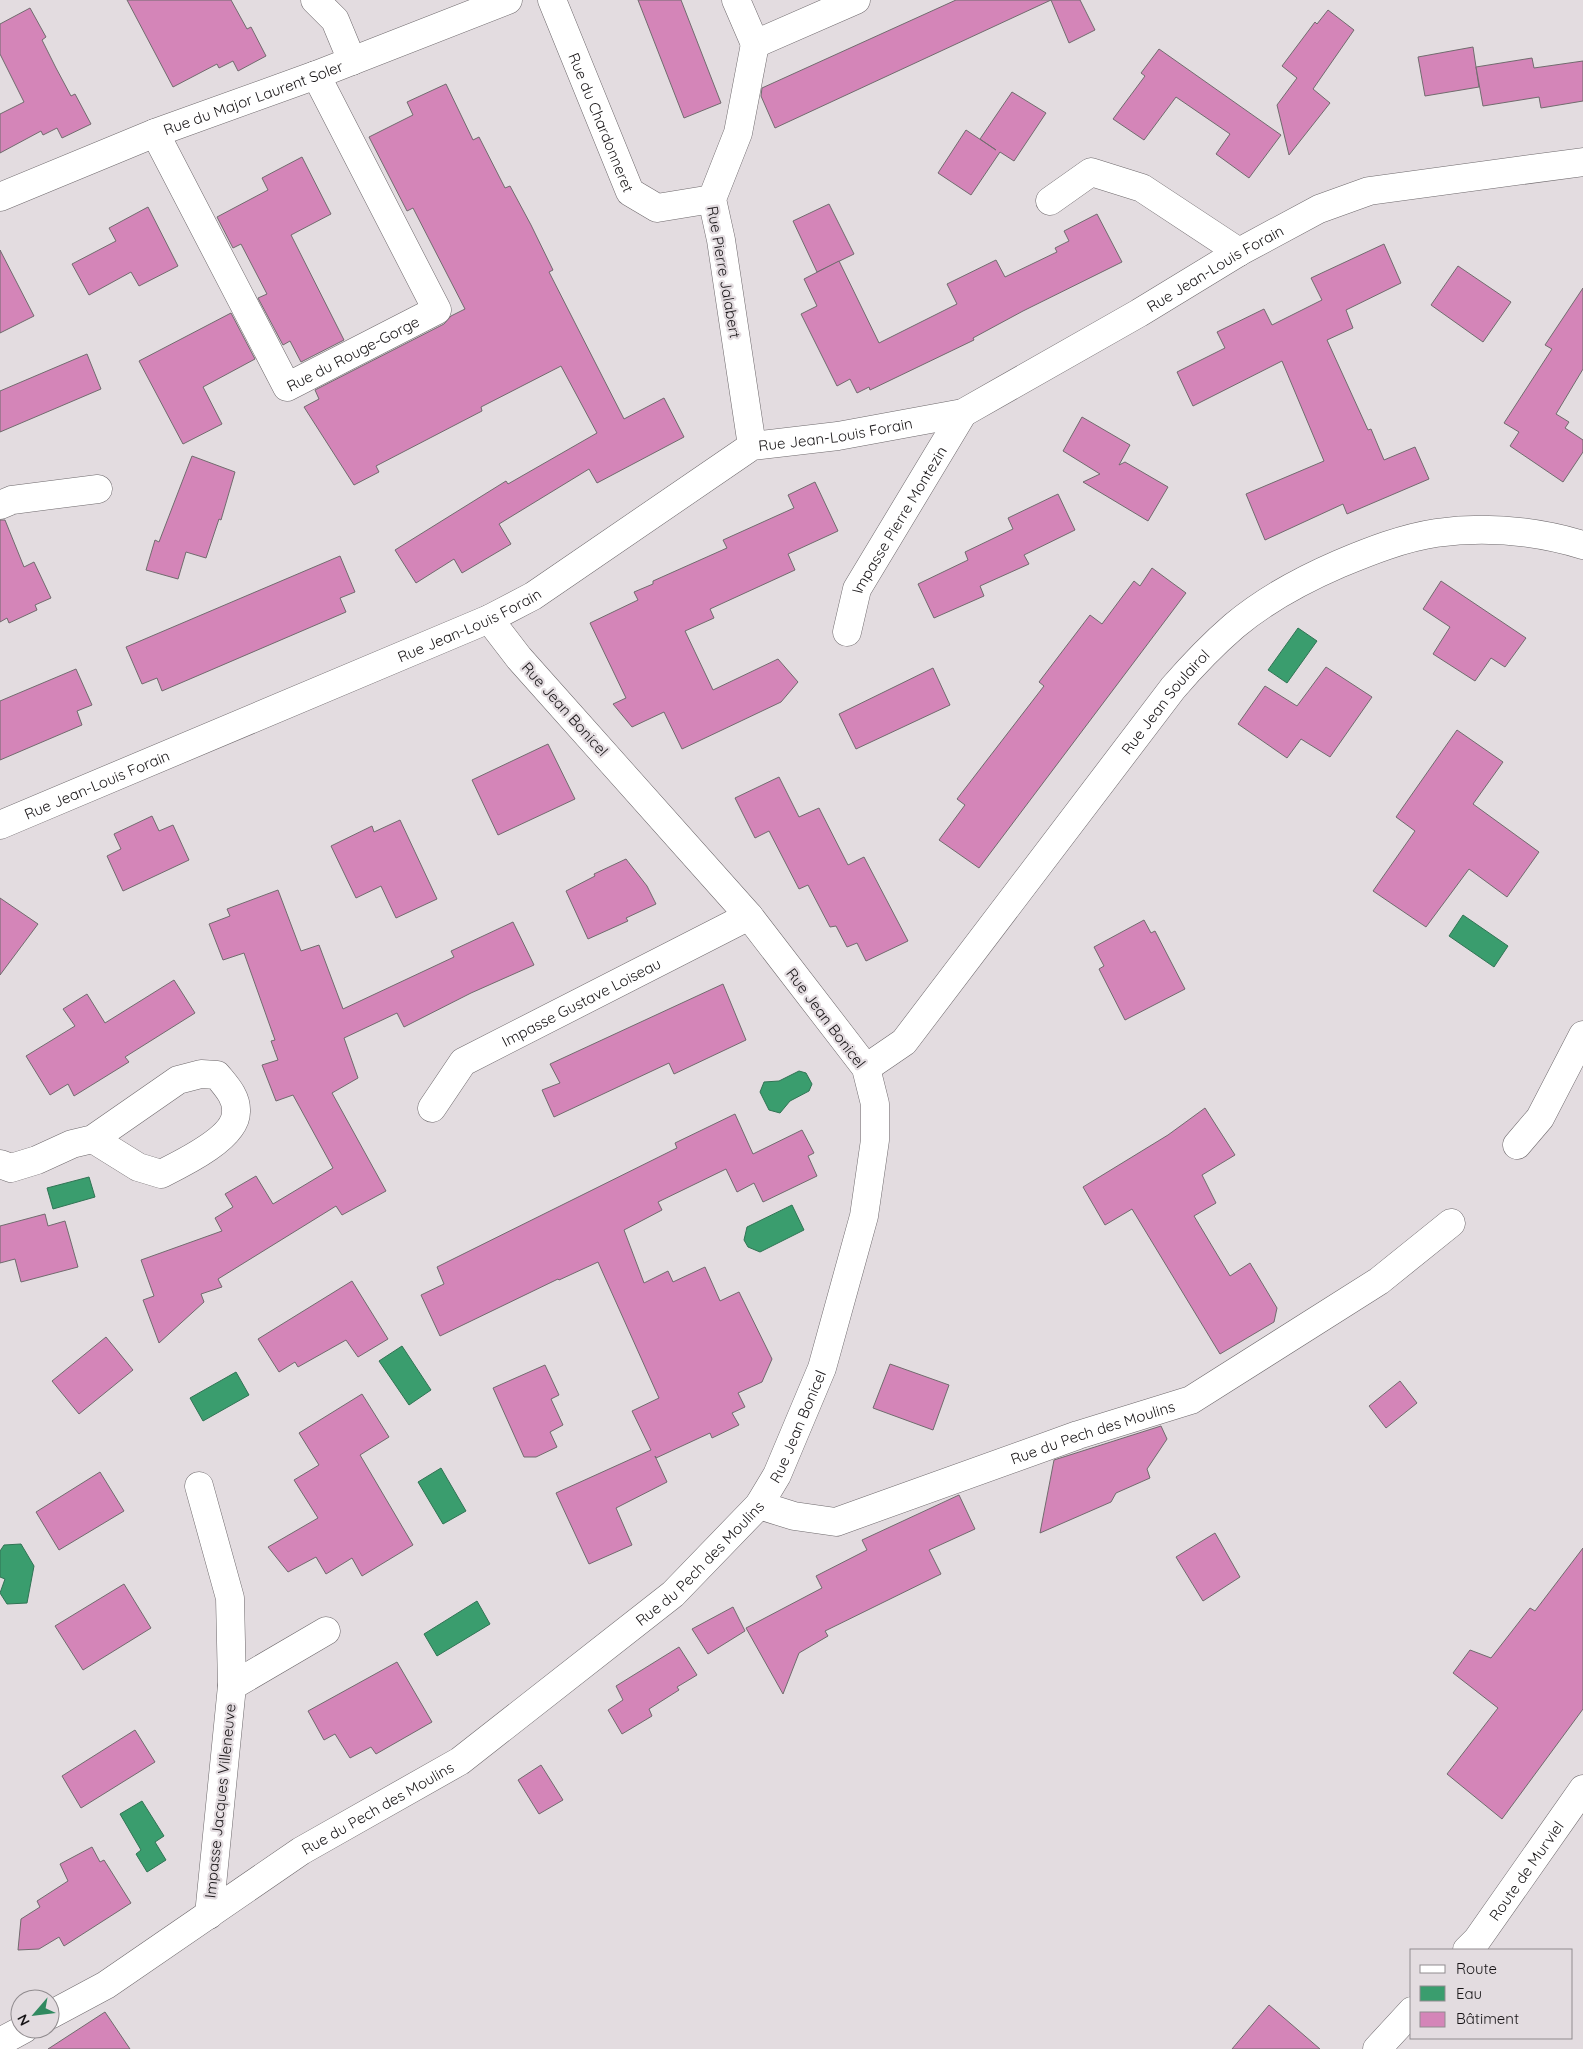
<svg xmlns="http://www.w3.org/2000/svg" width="1583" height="2049" viewBox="0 0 1583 2049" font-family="Quicksand,sans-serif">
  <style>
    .water { fill: #3a9d6e; stroke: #307454 }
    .building { fill: #d485b8; stroke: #716b6e }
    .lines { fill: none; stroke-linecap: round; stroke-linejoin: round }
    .street-casing { stroke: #6e696c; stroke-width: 29 }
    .secondary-casing { stroke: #6e696c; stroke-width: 29 }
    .street { stroke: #fff; stroke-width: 28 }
    .secondary { stroke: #fff; stroke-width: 28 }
    .labels { text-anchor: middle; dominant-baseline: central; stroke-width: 4.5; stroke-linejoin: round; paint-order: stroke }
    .street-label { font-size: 15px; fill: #171416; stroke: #e3dce0 }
  </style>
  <rect width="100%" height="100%" fill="#e3dce0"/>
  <g class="water">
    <path d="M 1298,628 L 1317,641 L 1287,683 L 1268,670 Z"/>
    <path d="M 1463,915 L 1508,946 L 1494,967 L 1449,936 Z"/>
    <path d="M 799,1071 L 806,1073 L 812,1084 L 809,1091 L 790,1101 L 780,1113 L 769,1110 L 760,1092 L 764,1082 L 779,1081 Z"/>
    <path d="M 89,1177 L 95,1197 L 53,1209 L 47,1188 Z"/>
    <path d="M 792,1205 L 804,1230 L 760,1252 L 748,1247 L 744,1240 L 747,1227 Z"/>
    <path d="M 402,1346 L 431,1390 L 409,1405 L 379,1361 Z"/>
    <path d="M 236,1372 L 249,1395 L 203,1421 L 190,1398 Z"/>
    <path d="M 441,1468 L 466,1511 L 443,1524 L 418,1482 Z"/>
    <path d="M 21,1544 L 34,1566 L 27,1603 L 7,1604 L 0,1593 L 5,1579 L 0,1577 L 0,1551 L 4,1545 Z"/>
    <path d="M 477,1601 L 490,1624 L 437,1656 L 424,1634 Z"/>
    <path d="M 142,1801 L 164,1836 L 155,1842 L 166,1860 L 147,1872 L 136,1854 L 141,1850 L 120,1814 Z"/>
  </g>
  <g class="building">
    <path d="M 127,0 L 231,0 L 247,29 L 251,27 L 266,56 L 238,71 L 233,61 L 219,68 L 217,64 L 173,87 Z"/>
    <path d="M 638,0 L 681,0 L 721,103 L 684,118 Z"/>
    <path d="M 956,0 L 1080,0 L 1095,30 L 1069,43 L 1051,0 L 775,128 L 761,96 L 762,88 Z"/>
    <path d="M 30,8 L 46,37 L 42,40 L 56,68 L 71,96 L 75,94 L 91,124 L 62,138 L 57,128 L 43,135 L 41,131 L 0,153 L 0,114 L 24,102 L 0,54 L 0,24 Z"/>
    <path d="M 1328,10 L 1354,30 L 1313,89 L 1330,103 L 1289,155 L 1277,105 L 1297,78 L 1282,66 L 1315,22 L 1317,24 Z"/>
    <path d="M 1473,47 L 1479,87 L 1425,96 L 1418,57 Z"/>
    <path d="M 1159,49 L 1281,135 L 1249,178 L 1216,154 L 1230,134 L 1176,97 L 1144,140 L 1113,119 L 1145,76 L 1141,73 Z"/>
    <path d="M 1532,58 L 1534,68 L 1583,61 L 1583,101 L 1541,108 L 1539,97 L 1483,106 L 1476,67 Z"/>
    <path d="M 446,84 L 473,140 L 479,137 L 505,188 L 510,186 L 531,225 L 553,270 L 549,272 L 624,419 L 664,398 L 684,437 L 597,483 L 589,469 L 499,524 L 511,544 L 462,573 L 454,559 L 416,583 L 395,550 L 506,481 L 508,484 L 597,433 L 561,366 L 481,407 L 482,411 L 376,466 L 379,472 L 354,485 L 304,407 L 319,399 L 315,390 L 444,324 L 451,316 L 465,309 L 413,208 L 407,211 L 369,137 L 413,115 L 407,102 Z"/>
    <path d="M 1012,92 L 1046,113 L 1014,161 L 1000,152 L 971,195 L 938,173 L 966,130 L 996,150 L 980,139 Z"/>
    <path d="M 302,157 L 331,214 L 291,235 L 344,340 L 301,362 L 290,341 L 283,345 L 258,298 L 267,294 L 241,244 L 233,248 L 217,217 L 268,190 L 262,178 Z"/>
    <path d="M 829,204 L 854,254 L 817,272 L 793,221 Z"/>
    <path d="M 148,207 L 178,266 L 139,286 L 131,272 L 89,295 L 72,264 L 116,241 L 109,228 Z"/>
    <path d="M 1097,214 L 1122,262 L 1023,311 L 973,338 L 974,340 L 870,390 L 869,387 L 857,393 L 850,379 L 837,386 L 801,314 L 817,306 L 804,279 L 839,261 L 879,343 L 957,304 L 947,284 L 996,260 L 1005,277 L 1057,252 L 1055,248 L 1069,241 L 1064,231 Z"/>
    <path d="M 1384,244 L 1401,283 L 1346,310 L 1353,328 L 1327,340 L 1368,430 L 1371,429 L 1384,460 L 1415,447 L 1429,479 L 1347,514 L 1343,504 L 1265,540 L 1246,494 L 1324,461 L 1282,361 L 1193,406 L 1177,372 L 1225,348 L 1217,332 L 1264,309 L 1272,325 L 1322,300 L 1311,278 Z"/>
    <path d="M 0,250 L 34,316 L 0,333 Z"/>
    <path d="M 1458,266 L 1511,302 L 1483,342 L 1431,305 Z"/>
    <path d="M 1583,288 L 1583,369 L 1556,414 L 1569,422 L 1565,428 L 1583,440 L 1583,452 L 1563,482 L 1510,446 L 1519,432 L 1504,423 L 1552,349 L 1545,345 Z"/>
    <path d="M 231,313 L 255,359 L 203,387 L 222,424 L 183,444 L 139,361 Z"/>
    <path d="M 87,354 L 101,389 L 0,432 L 0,391 Z"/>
    <path d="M 1082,417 L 1130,445 L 1119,465 L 1125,462 L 1168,487 L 1148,521 L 1083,482 L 1100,474 L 1063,451 Z"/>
    <path d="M 192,456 L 235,472 L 221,520 L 219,519 L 206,558 L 186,552 L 178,579 L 146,570 L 155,540 L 159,542 Z"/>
    <path d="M 815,482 L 838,531 L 788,554 L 795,570 L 710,609 L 714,618 L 685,631 L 713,690 L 778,659 L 798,682 L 781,702 L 682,749 L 664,712 L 632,727 L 613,704 L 626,698 L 590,623 L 638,600 L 634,592 L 653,584 L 653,581 L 727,548 L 723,540 L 794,508 L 788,495 Z"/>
    <path d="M 1058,494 L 1075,530 L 1024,555 L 1029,564 L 980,586 L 984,596 L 934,618 L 918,584 L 968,560 L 965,552 L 1013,529 L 1008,518 Z"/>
    <path d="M 0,520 L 5,520 L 24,567 L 34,562 L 51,598 L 35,605 L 37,610 L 9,623 L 7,618 L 0,622 Z"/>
    <path d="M 340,556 L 355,592 L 340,598 L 346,612 L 162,691 L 157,678 L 142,684 L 126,647 Z"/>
    <path d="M 1152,568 L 1186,593 L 979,868 L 939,840 L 965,805 L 957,799 L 1044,686 L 1039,682 L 1090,615 L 1102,624 L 1134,581 L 1140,586 Z"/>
    <path d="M 1441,581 L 1526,638 L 1505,667 L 1491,658 L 1475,681 L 1433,654 L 1450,627 L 1423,609 Z"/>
    <path d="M 1326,667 L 1372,697 L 1330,757 L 1301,739 L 1287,758 L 1238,724 L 1265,686 L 1297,706 Z"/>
    <path d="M 933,668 L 950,705 L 856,749 L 839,714 Z"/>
    <path d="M 76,669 L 92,705 L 77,711 L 82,725 L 0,760 L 0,701 Z"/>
    <path d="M 1457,730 L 1503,762 L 1473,804 L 1539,852 L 1507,897 L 1469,869 L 1426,927 L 1373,891 L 1415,831 L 1396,817 Z"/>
    <path d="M 548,744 L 575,799 L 498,835 L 472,780 Z"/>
    <path d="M 779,777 L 799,817 L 819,808 L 848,865 L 864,857 L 908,941 L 866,961 L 857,943 L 847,947 L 836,926 L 830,927 L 808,885 L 799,889 L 769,831 L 755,838 L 735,798 Z"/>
    <path d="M 152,816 L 159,831 L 173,825 L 189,860 L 123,891 L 107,856 L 121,849 L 114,834 Z"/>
    <path d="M 400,820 L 437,899 L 396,918 L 381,886 L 356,898 L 331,846 L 372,826 L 374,832 Z"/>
    <path d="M 626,859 L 647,886 L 656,904 L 626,918 L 628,921 L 588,939 L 566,891 L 595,876 L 594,874 Z"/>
    <path d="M 278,890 L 301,951 L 319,945 L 343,1009 L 454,957 L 451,951 L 513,922 L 534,965 L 471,993 L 404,1027 L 397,1013 L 344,1038 L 358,1078 L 332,1093 L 386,1191 L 342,1215 L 336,1206 L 218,1279 L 222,1287 L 201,1294 L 204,1302 L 159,1343 L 143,1300 L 154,1296 L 141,1260 L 222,1231 L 215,1218 L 233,1207 L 225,1194 L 256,1176 L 273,1204 L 333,1168 L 293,1095 L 276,1101 L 262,1065 L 278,1060 L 271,1041 L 275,1040 L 244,953 L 223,960 L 209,924 L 230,916 L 227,909 Z"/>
    <path d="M 0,898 L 38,924 L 0,975 Z"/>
    <path d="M 1144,920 L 1151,933 L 1155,931 L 1185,989 L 1125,1020 L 1099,969 L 1104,966 L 1094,947 Z"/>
    <path d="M 174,980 L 195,1013 L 125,1057 L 129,1062 L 74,1096 L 68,1084 L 50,1095 L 26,1056 L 75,1026 L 63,1009 L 87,994 L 105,1023 Z"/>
    <path d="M 723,984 L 746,1040 L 674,1074 L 669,1063 L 554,1117 L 542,1090 L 560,1083 L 550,1064 Z"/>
    <path d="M 1205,1108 L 1235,1155 L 1202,1175 L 1216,1203 L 1194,1216 L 1230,1276 L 1250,1263 L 1277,1308 L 1274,1322 L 1220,1354 L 1132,1209 L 1105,1225 L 1083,1187 L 1168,1135 Z"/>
    <path d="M 735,1114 L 753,1154 L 802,1130 L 814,1153 L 808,1156 L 817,1176 L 763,1202 L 754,1183 L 737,1192 L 726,1169 L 658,1202 L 662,1210 L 624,1230 L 644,1283 L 668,1271 L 673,1282 L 705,1267 L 720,1301 L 739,1292 L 772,1359 L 762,1382 L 738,1393 L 745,1407 L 732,1413 L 739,1425 L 712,1438 L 710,1433 L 656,1458 L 655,1456 L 667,1482 L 616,1508 L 632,1545 L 589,1564 L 556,1493 L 651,1450 L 632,1411 L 659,1398 L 598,1262 L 559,1280 L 558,1279 L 440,1336 L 421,1295 L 444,1284 L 437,1267 L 677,1148 L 675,1143 Z"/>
    <path d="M 45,1214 L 48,1226 L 65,1221 L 78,1267 L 21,1282 L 15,1259 L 0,1263 L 0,1226 Z"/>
    <path d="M 352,1281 L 388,1339 L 358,1357 L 346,1340 L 298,1367 L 295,1362 L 279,1372 L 258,1339 Z"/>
    <path d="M 106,1337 L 133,1370 L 79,1414 L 52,1381 Z"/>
    <path d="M 890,1364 L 949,1385 L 933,1430 L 873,1408 Z"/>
    <path d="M 545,1365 L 559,1395 L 551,1399 L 563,1425 L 550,1432 L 557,1447 L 536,1457 L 524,1457 L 493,1388 Z"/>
    <path d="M 1400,1381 L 1417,1403 L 1386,1428 L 1369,1406 Z"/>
    <path d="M 362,1394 L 389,1437 L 360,1455 L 413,1545 L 362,1576 L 352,1558 L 326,1574 L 316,1557 L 288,1572 L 268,1547 L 318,1518 L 294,1480 L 319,1465 L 299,1433 Z"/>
    <path d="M 1161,1426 L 1167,1439 L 1147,1469 L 1150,1478 L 1116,1493 L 1111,1502 L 1040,1533 L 1054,1460 Z"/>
    <path d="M 100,1472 L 124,1511 L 59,1550 L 36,1512 Z"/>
    <path d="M 959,1495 L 975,1529 L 929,1550 L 941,1574 L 825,1631 L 828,1636 L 799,1653 L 783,1694 L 746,1628 L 822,1588 L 816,1576 L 867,1550 L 862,1540 Z"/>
    <path d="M 1215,1533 L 1240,1577 L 1203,1601 L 1176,1557 Z"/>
    <path d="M 1583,1548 L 1583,1709 L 1502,1819 L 1447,1774 L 1498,1708 L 1453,1673 L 1470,1650 L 1491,1658 L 1530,1608 L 1535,1611 Z"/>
    <path d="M 124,1584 L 151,1628 L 83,1670 L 55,1626 Z"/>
    <path d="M 733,1607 L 745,1631 L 708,1654 L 692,1629 Z"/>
    <path d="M 679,1647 L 697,1675 L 677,1687 L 679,1690 L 649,1709 L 652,1716 L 622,1734 L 608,1710 L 623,1700 L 616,1686 Z"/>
    <path d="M 397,1662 L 432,1722 L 376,1754 L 371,1747 L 350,1758 L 335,1734 L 324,1740 L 308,1711 Z"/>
    <path d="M 135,1730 L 155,1762 L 81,1808 L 62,1776 Z"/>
    <path d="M 541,1765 L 563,1800 L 539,1814 L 518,1780 Z"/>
    <path d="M 92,1847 L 100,1862 L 104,1860 L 131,1903 L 64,1946 L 59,1937 L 39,1949 L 18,1950 L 21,1919 L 40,1907 L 37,1901 L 68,1881 L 60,1864 Z"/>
    <path d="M 1269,2005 L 1320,2049 L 1232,2049 Z"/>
    <path d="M 105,2012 L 130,2049 L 48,2049 Z"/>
  </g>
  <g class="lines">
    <defs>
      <g id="street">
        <path d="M 315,0 L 335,20 L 352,61"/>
        <path id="s1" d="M 552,0 L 630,192 L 657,208 L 712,199"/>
        <path d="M 736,0 L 755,44"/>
        <path d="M 755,44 L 856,0"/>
        <path id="s2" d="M 155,133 L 287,387 L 437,310 L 316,75"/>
        <path id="s3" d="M 0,197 L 155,133 L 316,75 L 508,0"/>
        <path d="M 1050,201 L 1091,172 L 1142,188 L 1239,252"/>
        <path d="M 752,446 L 721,240 L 712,199 L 738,133 L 755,44"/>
        <path d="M 0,505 L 12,500 L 98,489"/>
        <path id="s4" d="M 847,632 L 857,589 L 963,413"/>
        <path id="s5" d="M 0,825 L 489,619 L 533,596 L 752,446 L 838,436 L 963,413 L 1139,313 L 1239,252 L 1319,209 L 1369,191 L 1583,162"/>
        <path id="s6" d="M 866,1068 L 904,1042 L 1173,688 C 1192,666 1212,645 1234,626 C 1265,600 1302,580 1339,564 C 1370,551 1403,538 1436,533 C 1485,526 1536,531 1583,545"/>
        <path id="s7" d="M 432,1108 L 463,1062 L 749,916"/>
        <path d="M 1517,1145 L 1540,1118 L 1583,1035"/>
        <path d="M 0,1164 L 11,1168 L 37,1160 L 72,1144 L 93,1139 L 178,1080 L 201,1074 L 217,1075 C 226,1086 237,1097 236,1112 C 236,1138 181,1164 161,1174 L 138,1167 L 93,1139"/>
        <path d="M 199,1486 L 230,1598 L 232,1686 L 209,1915"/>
        <path id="s8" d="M 759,1505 L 794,1516 L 836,1522 L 1078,1435 L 1191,1400 L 1379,1281 L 1451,1223"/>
        <path d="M 232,1686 L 326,1631"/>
        <path id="s9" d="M 50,2015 L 106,1985 L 301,1851 L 460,1761 L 673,1594 L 759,1505 L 777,1475 L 822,1368 L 864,1216 L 875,1140 L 875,1104 L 866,1068 L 749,916 L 519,658 L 489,619"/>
        <path d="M 0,2042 L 24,2029"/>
      </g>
      <g id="secondary">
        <path id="s10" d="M 1467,1950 L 1477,1940 L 1583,1789"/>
        <path d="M 1377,2049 L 1412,2011"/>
      </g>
    </defs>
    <use href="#street" class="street-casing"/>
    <use href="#secondary" class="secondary-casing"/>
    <use href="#street" class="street"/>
    <use href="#secondary" class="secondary"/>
  </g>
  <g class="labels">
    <g class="street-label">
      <text stroke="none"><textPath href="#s3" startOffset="272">Rue du Major Laurent Soler</textPath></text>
      <text stroke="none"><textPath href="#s1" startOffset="132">Rue du Chardonneret</textPath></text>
      <text stroke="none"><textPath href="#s5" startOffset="1350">Rue Jean-Louis Forain</textPath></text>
      <text transform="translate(724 272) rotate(80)">Rue Pierre Jalabert</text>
      <text stroke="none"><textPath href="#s2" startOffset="360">Rue du Rouge-Gorge</textPath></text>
      <text stroke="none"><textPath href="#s5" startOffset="930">Rue Jean-Louis Forain</textPath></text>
      <text stroke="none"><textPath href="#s4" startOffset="125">Impasse Pierre Montezin</textPath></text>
      <text stroke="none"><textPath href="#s5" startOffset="510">Rue Jean-Louis Forain</textPath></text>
      <text stroke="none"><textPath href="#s6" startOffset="475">Rue Jean Soulairol</textPath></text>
      <text transform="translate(565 709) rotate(48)">Rue Jean Bonicel</text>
      <text stroke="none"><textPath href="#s5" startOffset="105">Rue Jean-Louis Forain</textPath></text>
      <text stroke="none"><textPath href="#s7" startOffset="188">Impasse Gustave Loiseau</textPath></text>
      <text transform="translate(826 1018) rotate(53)">Rue Jean Bonicel</text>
      <text stroke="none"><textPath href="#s9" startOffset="965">Rue Jean Bonicel</textPath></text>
      <text stroke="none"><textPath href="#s8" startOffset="351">Rue du Pech des Moulins</textPath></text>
      <text stroke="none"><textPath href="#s9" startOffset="794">Rue du Pech des Moulins</textPath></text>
      <text transform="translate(220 1801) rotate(-84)">Impasse Jacques Villeneuve</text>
      <text stroke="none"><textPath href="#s9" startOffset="388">Rue du Pech des Moulins</textPath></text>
      <text stroke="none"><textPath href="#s10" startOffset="99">Route de Murviel</textPath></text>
    </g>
  </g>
  <rect x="1410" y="1949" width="162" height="90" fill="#e3dce0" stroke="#918c8f"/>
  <rect x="1420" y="1965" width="25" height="8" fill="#ffffff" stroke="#918c8f"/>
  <text x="1456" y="1974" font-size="15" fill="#171416">Route</text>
  <rect x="1420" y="1986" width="25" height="15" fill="#3a9d6e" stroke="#918c8f"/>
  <text x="1456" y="1999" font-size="15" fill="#171416">Eau</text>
  <rect x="1420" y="2012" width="25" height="15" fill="#d485b8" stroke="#918c8f"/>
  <text x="1456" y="2024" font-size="15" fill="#171416">Bâtiment</text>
  <g transform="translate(35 2014) rotate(242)"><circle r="24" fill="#e3dce0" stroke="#918c8f"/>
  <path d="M0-4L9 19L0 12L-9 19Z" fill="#308a60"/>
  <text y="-8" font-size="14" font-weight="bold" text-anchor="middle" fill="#171416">N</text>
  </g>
</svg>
